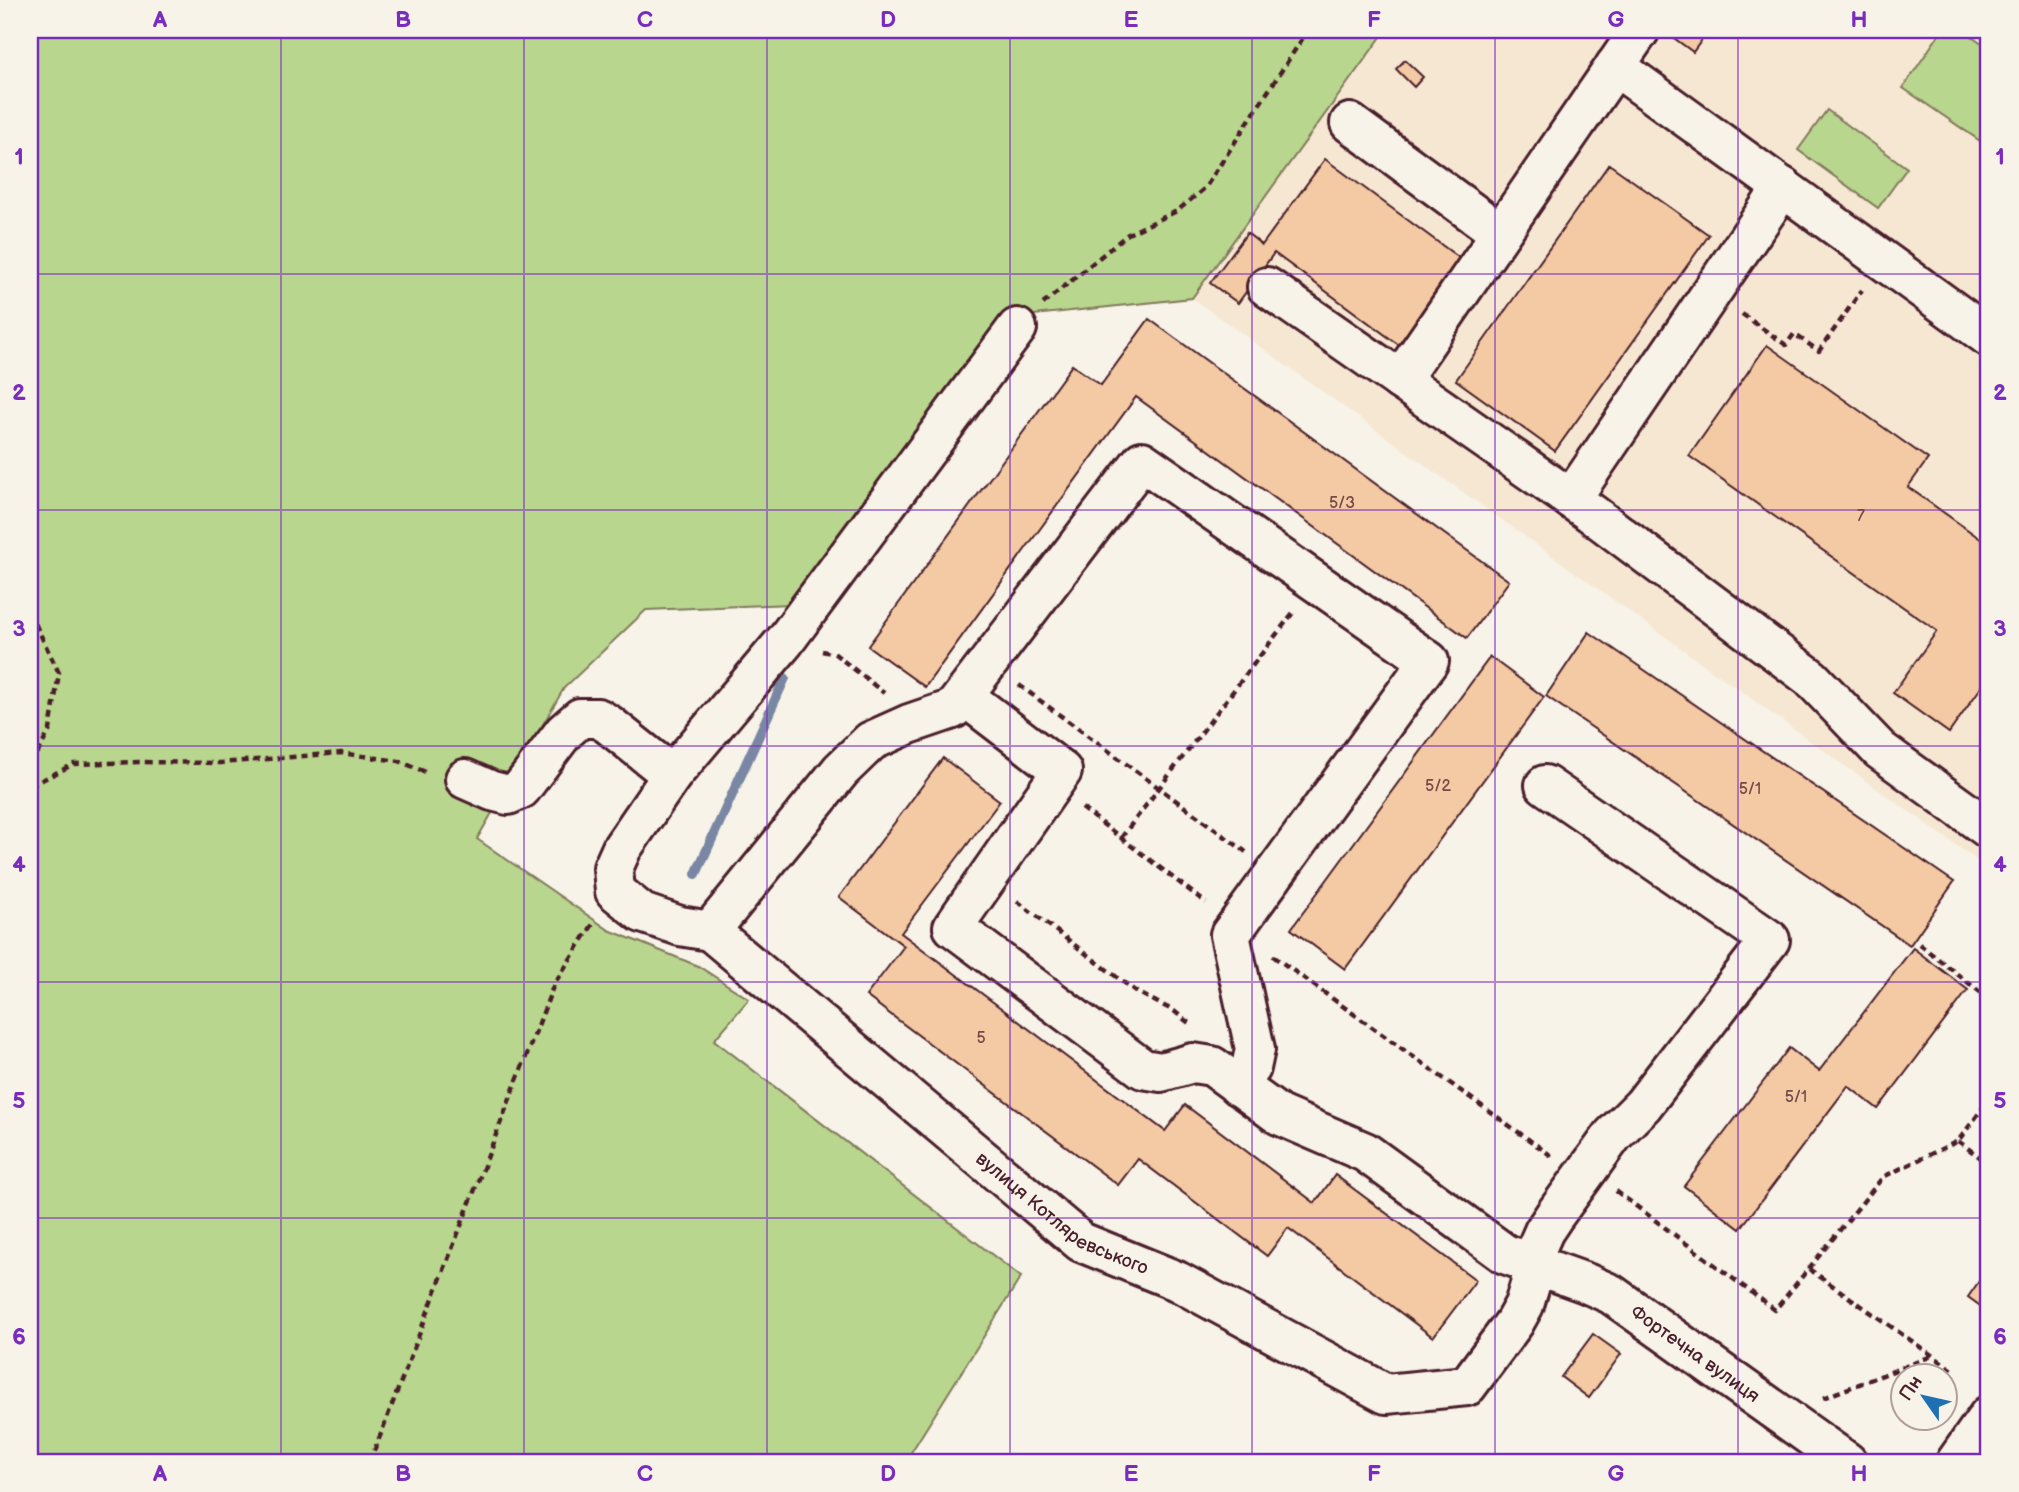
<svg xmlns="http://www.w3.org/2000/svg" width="2019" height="1492" viewBox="0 0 2019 1492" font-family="'Balsamiq Sans',sans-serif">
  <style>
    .built { fill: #f6e7d3 }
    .green { fill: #b9d68e; stroke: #827a5c; stroke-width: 2 }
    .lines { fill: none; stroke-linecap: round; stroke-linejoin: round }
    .stream { stroke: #7986a4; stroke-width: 10 }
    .building { fill: #f3caa3; stroke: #4a1f2b; stroke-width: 2 }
    .minor-casing { stroke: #4a1f2b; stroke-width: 44 }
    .path { stroke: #4a1f2b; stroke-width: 4.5; stroke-dasharray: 7 5; stroke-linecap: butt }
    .minor { stroke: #f7f3e8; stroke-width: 38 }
    .grid { fill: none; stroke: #7b2cbf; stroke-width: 2; stroke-opacity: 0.55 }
    .labels { text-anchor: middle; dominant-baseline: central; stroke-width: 7; stroke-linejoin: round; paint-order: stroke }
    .number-label { font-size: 16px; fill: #744a49 }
    .street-label { font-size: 19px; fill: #4a1f2b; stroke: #f7f3e8 }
    .neatline { fill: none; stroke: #7b2cbf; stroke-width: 2.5 }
    .grid-label { font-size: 23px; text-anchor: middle; font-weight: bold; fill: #7b2cbf }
  </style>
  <rect width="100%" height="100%" fill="#f7f3e8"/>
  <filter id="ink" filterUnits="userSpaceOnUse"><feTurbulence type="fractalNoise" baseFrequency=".0143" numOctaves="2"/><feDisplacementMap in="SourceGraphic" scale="14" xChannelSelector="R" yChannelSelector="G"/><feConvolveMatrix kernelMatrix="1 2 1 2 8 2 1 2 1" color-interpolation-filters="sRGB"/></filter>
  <g filter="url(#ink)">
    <path class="built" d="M 1386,30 L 1989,30 L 1989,869 L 1192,298 Z"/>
    <g class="green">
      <path d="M 30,30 L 1386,30 L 1192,298 L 1006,318 L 791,604 L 646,610 L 564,688 L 477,839 L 609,930 L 698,966 L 749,999 L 714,1040 L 1021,1277 L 905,1462 L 30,1462 Z"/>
      <path d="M 1942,30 L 1963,30 L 1989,48 L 1989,147 L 1903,88 Z"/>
      <path d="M 1827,110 L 1907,168 L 1878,208 L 1798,150 Z"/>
    </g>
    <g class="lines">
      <path class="stream" d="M 696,874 L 785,678"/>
    </g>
    <g class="building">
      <path d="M 1663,30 L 1709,30 L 1693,52 Z"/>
      <path d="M 1405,60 L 1423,77 L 1414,87 L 1396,69 Z"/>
      <path d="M 1325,159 L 1462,260 L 1399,345 L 1274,253 L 1238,303 L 1210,283 L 1247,233 L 1262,245 Z"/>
      <path d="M 1609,164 L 1709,235 L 1555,451 L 1456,380 Z"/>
      <path d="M 1149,319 L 1509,581 L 1467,638 L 1136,397 L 925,687 L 868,646 L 1072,365 L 1101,385 Z"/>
      <path d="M 1767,345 L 1928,459 L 1908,487 L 1989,545 L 1989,676 L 1949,733 L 1893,693 L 1937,631 L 1689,456 Z"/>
      <path d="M 1589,632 L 1954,882 L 1910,945 L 1546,696 Z"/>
      <path d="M 1490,657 L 1544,697 L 1345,969 L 1291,929 Z"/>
      <path d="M 943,758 L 1000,801 L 901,933 L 1165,1131 L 1185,1105 L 1315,1203 L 1335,1175 L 1476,1280 L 1433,1337 L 1288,1228 L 1267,1256 L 1138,1159 L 1118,1185 L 866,996 L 904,946 L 839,897 Z"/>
      <path d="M 1913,948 L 1968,990 L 1878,1109 L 1848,1086 L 1740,1229 L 1684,1186 L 1789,1048 L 1819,1071 Z"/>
      <path d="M 1989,1267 L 1989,1306 L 1986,1310 L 1968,1297 Z"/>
      <path d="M 1593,1334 L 1621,1354 L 1589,1398 L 1561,1377 Z"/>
    </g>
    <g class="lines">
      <defs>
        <g id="minor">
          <path d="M 1615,66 L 1989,337"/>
          <path d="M 1350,123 L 1500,233"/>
          <path d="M 1267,287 L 1591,513 L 1811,678 L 1880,750 L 1989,829"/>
          <path d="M 1400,380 L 1640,30"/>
          <path d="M 1571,499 L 1783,187"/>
          <path id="s1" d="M 964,696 L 1062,771 L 953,927 L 1143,1069 L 1161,1072 L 1193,1063 L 1212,1066 L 1279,1115 L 1365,1152 L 1505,1254 L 1586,1283 L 1611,1294 L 1847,1462"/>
          <path d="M 465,779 L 492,791 L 508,795 L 521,789 L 564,732 L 580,718 L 598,718 L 608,724 L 672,775"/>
          <path id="s2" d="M 710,931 L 1081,1242 L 1177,1281 L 1386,1394 L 1467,1386 L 1514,1323 L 1524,1305 L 1530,1285 L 1537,1247 L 1544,1231 L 1554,1216 L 1613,1135 L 1643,1105 L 1770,940 L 1545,785"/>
          <path d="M 710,931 L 841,770 L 871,741 L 909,724 L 953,709 L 1142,461 L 1429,661 L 1230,935 L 1255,1049 L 1251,1068 L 1238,1086"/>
          <path d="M 710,931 L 680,926 L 642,913 L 615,891 L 613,868 L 622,848 L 672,775 L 785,641 L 1017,328"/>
          <path d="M 1956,1462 L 1989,1415"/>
        </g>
      </defs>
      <use href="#minor" class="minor-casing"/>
      <g class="path">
        <path d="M 1043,304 L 1128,234 L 1177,211 L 1205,188 L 1308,30"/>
        <path d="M 1742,314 L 1786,345 L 1794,334 L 1819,351 L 1862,290"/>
        <path d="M 30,613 L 59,673 L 50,730 L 30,767"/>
        <path d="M 822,651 L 835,654 L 884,693"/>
        <path d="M 1019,685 L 1246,852"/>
        <path d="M 30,786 L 74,764 L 139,762 L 220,763 L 341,753 L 399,761 L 428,773"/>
        <path d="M 1082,808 L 1206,903"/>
        <path d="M 1121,838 L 1295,610"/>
        <path d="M 1017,901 L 1135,991 L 1174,1011 L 1190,1024"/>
        <path d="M 1919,944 L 1989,999"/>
        <path d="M 1273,956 L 1553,1157"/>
        <path d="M 1958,1141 L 1989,1164"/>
        <path d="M 1616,1191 L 1775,1310 L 1883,1177 L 1958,1141 L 1989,1100"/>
        <path d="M 1809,1269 L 1953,1370"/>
        <path d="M 1823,1398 L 1932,1356"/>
        <path d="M 1928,1418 L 1935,1427"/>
        <path d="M 370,1462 L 554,984 L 595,921"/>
      </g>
      <use href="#minor" class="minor"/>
    </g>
  </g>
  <path class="grid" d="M 281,30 L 281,1462M 524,30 L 524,1462M 767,30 L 767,1462M 1010,30 L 1010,1462M 1252,30 L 1252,1462M 1495,30 L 1495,1462M 1738,30 L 1738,1462M 30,274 L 1989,274M 30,510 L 1989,510M 30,746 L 1989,746M 30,982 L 1989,982M 30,1218 L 1989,1218"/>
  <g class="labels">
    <g class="number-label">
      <text x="1342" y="503">5/3</text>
      <text x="1861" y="516">7</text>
      <text x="1438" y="786">5/2</text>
      <text x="1750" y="789">5/1</text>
      <text x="981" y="1038">5</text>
      <text x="1796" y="1097">5/1</text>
    </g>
    <g class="street-label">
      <text stroke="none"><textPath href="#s2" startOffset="453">вулиця Котляревського</textPath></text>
      <text stroke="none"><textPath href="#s1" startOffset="1188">Фортечна вулиця</textPath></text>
    </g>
  </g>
  <rect width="2019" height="1492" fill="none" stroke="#f7f3e8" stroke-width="77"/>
  <g transform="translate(1924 1397) rotate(304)"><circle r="33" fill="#f7f3e8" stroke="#b29e9c" stroke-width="2"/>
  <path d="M0-5L12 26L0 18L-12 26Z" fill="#1f6fb2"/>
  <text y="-10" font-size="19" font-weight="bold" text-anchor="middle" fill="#4a1f2b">Пн</text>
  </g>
  <rect x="38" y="38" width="1942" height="1416" class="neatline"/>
  <g class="grid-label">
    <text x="160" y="27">A</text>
    <text x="403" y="27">B</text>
    <text x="645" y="27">C</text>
    <text x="888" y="27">D</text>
    <text x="1131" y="27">E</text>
    <text x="1374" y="27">F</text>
    <text x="1616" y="27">G</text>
    <text x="1859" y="27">H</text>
    <text x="19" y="164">1</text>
    <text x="2000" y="164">1</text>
    <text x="19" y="400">2</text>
    <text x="2000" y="400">2</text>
    <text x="19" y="636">3</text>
    <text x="2000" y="636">3</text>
    <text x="19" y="872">4</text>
    <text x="2000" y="872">4</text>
    <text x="19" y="1108">5</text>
    <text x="2000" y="1108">5</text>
    <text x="19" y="1344">6</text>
    <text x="2000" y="1344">6</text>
    <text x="160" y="1481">A</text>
    <text x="403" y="1481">B</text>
    <text x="645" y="1481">C</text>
    <text x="888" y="1481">D</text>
    <text x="1131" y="1481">E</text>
    <text x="1374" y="1481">F</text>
    <text x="1616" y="1481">G</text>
    <text x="1859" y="1481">H</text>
  </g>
</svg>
